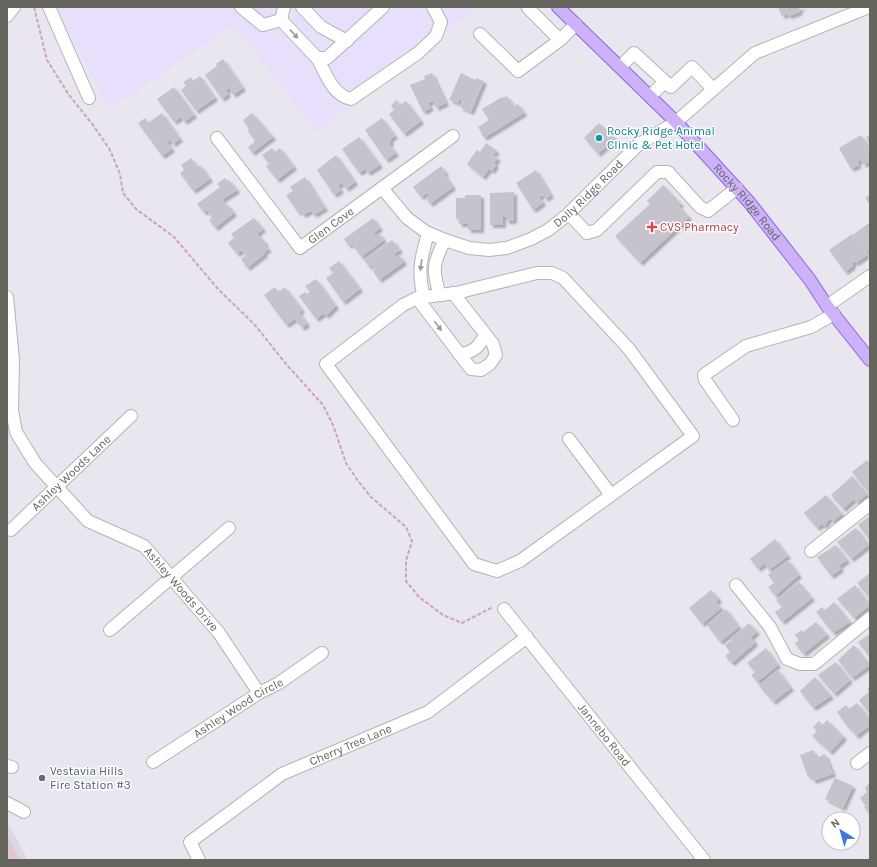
<svg xmlns="http://www.w3.org/2000/svg" width="877" height="867" viewBox="0 0 877 867" font-family="Karla,sans-serif">
  <style>
    .commercial { fill: #e8dffc }
    .education { fill: #dad8e2 }
    .green { fill: #e4c5d3 }
    .building { fill: #c5c3cb; filter: url(#shadow) }
    .lines { fill: none; stroke-linecap: round; stroke-linejoin: round }
    .minor-casing { stroke: #b4b5af; stroke-width: 14 }
    .major-casing { stroke: #8a67e8; stroke-width: 14 }
    .path { stroke: #cea5ac; stroke-width: 2; stroke-dasharray: 4 2; stroke-linecap: butt }
    .minor { stroke: #fff; stroke-width: 12 }
    .major { stroke: #cdb1f9; stroke-width: 12 }
    .oneway { fill: #9b9b96 }
    .culture-dot { fill: #0f9aa8; stroke: #fff; stroke-width: 1.5 }
    .health-dot { fill: #e0444e; stroke: #fff; stroke-width: 1.5 }
    .service-dot { fill: #5c6f8a; stroke: #fff; stroke-width: 1.5 }
    .labels { text-anchor: middle; dominant-baseline: central; stroke-width: 3; stroke-linejoin: round; paint-order: stroke }
    .culture-label { font-size: 12px; fill: #0d838f; stroke: #fff; text-anchor: start }
    .street-label { font-size: 12px; fill: #65655e; stroke: #fff }
    .health-label { font-size: 12px; fill: #be3a42; stroke: #fff; text-anchor: start }
    .service-label { font-size: 12px; fill: #4e5e75; stroke: #fff; text-anchor: start }
  </style>
  <defs>
    <filter id="shadow"><feDropShadow dx="3" dy="3" stdDeviation="1" flood-color="#0004"/></filter>
  </defs>
  <rect width="100%" height="100%" fill="#e9e6ef"/>
  <path class="commercial" d="M 56,7 L 476,7 L 317,133 L 234,25 L 109,109 Z"/>
  <path class="education" d="M 7,822 L 28,860 L 7,860 Z"/>
  <path class="green" d="M 7,836 L 20,860 L 7,860 Z"/>
  <g class="building">
    <path d="M 778,7 L 804,7 L 799,9 L 800,12 L 789,16 L 788,14 L 782,16 Z"/>
    <path d="M 223,59 L 243,88 L 233,95 L 229,88 L 226,91 L 228,94 L 222,99 L 205,75 L 217,66 L 216,64 Z"/>
    <path d="M 432,73 L 446,103 L 436,108 L 433,101 L 428,103 L 431,108 L 423,112 L 410,85 L 425,79 L 424,76 Z"/>
    <path d="M 461,73 L 475,80 L 476,78 L 484,81 L 471,112 L 460,107 L 462,100 L 459,99 L 458,103 L 449,100 Z"/>
    <path d="M 200,76 L 215,98 L 196,111 L 181,90 L 186,86 L 183,82 L 191,77 L 193,81 Z"/>
    <path d="M 174,87 L 194,115 L 184,122 L 181,117 L 174,122 L 157,99 Z"/>
    <path d="M 507,96 L 514,106 L 518,104 L 524,113 L 484,138 L 478,127 L 489,120 L 482,109 L 502,97 L 503,98 Z"/>
    <path d="M 397,100 L 400,105 L 406,101 L 421,121 L 404,134 L 389,114 L 394,110 L 391,105 Z"/>
    <path d="M 162,113 L 180,139 L 173,144 L 170,140 L 167,142 L 172,149 L 162,156 L 138,123 L 145,118 L 148,123 Z"/>
    <path d="M 252,113 L 273,137 L 252,153 L 248,147 L 255,142 L 253,141 L 256,139 L 254,139 L 247,130 L 249,129 L 243,120 Z"/>
    <path d="M 382,118 L 395,136 L 390,139 L 391,142 L 389,144 L 396,153 L 386,160 L 365,130 Z"/>
    <path d="M 599,123 L 615,138 L 598,154 L 584,138 Z"/>
    <path d="M 861,135 L 870,150 L 870,161 L 864,165 L 861,160 L 857,162 L 859,165 L 851,169 L 839,148 Z"/>
    <path d="M 870,135 L 870,146 L 866,137 Z"/>
    <path d="M 359,137 L 380,165 L 368,173 L 365,169 L 359,173 L 342,149 Z"/>
    <path d="M 486,143 L 497,151 L 493,155 L 498,158 L 494,163 L 496,165 L 492,171 L 489,169 L 483,177 L 467,164 L 477,150 L 480,152 Z"/>
    <path d="M 272,148 L 275,152 L 280,148 L 294,167 L 277,180 L 266,166 L 269,164 L 262,155 Z"/>
    <path d="M 336,155 L 355,182 L 346,189 L 342,183 L 338,186 L 341,190 L 334,195 L 317,170 Z"/>
    <path d="M 191,158 L 197,167 L 200,165 L 210,179 L 193,191 L 180,173 L 184,170 L 181,165 Z"/>
    <path d="M 441,166 L 446,173 L 444,174 L 453,187 L 430,204 L 426,198 L 429,196 L 427,193 L 421,197 L 413,187 Z"/>
    <path d="M 536,170 L 551,195 L 545,199 L 543,195 L 539,197 L 543,203 L 533,210 L 516,183 Z"/>
    <path d="M 305,177 L 325,208 L 314,215 L 311,211 L 303,215 L 300,211 L 298,213 L 286,195 L 293,191 L 290,187 Z"/>
    <path d="M 225,178 L 227,181 L 229,180 L 237,190 L 222,200 L 226,205 L 225,206 L 228,205 L 234,213 L 215,228 L 209,220 L 212,218 L 207,210 L 204,213 L 197,204 L 220,187 L 217,184 Z"/>
    <path d="M 663,185 L 681,204 L 679,206 L 689,217 L 640,263 L 615,236 L 650,204 L 647,201 Z"/>
    <path d="M 514,192 L 514,221 L 506,221 L 506,217 L 503,217 L 503,225 L 490,225 L 490,193 Z"/>
    <path d="M 465,195 L 481,195 L 481,230 L 468,230 L 468,224 L 459,224 L 459,219 L 456,219 L 456,198 L 465,198 Z"/>
    <path d="M 869,195 L 870,196 L 870,204 L 865,198 Z"/>
    <path d="M 254,218 L 263,229 L 257,234 L 266,243 L 264,244 L 269,249 L 264,252 L 265,254 L 247,268 L 241,259 L 246,255 L 242,250 L 237,254 L 228,243 L 234,238 L 231,234 Z"/>
    <path d="M 373,218 L 380,228 L 374,233 L 376,236 L 379,233 L 384,240 L 361,257 L 352,244 L 349,246 L 344,239 Z"/>
    <path d="M 870,222 L 870,249 L 866,252 L 853,235 Z"/>
    <path d="M 852,234 L 867,255 L 856,263 L 855,261 L 853,263 L 852,267 L 845,272 L 829,250 Z"/>
    <path d="M 392,240 L 400,250 L 394,254 L 396,257 L 399,255 L 404,262 L 379,280 L 373,271 L 375,270 L 372,265 L 369,267 L 364,260 Z"/>
    <path d="M 339,261 L 360,289 L 343,302 L 326,278 L 333,273 L 329,268 Z"/>
    <path d="M 316,279 L 336,306 L 326,316 L 324,313 L 316,319 L 299,296 L 305,292 L 307,294 L 310,292 L 305,286 Z"/>
    <path d="M 275,287 L 278,292 L 285,287 L 302,310 L 299,312 L 307,324 L 302,328 L 295,319 L 286,325 L 264,295 Z"/>
    <path d="M 867,460 L 869,462 L 870,461 L 869,493 L 852,472 Z"/>
    <path d="M 852,476 L 867,494 L 857,503 L 854,499 L 843,509 L 831,495 Z"/>
    <path d="M 826,495 L 842,514 L 833,521 L 830,518 L 824,526 L 822,524 L 817,528 L 804,513 Z"/>
    <path d="M 868,517 L 870,517 L 870,541 L 858,525 Z"/>
    <path d="M 856,528 L 869,545 L 851,559 L 837,542 Z"/>
    <path d="M 775,539 L 788,556 L 769,570 L 764,564 L 758,569 L 750,559 Z"/>
    <path d="M 836,545 L 847,560 L 839,566 L 841,569 L 831,576 L 817,557 Z"/>
    <path d="M 788,560 L 799,575 L 775,596 L 768,587 L 774,583 L 768,575 Z"/>
    <path d="M 870,573 L 870,599 L 857,583 Z"/>
    <path d="M 799,582 L 812,598 L 782,622 L 775,612 L 782,607 L 776,600 Z"/>
    <path d="M 855,585 L 870,605 L 854,618 L 837,599 Z"/>
    <path d="M 711,590 L 719,599 L 716,602 L 721,608 L 702,624 L 689,608 Z"/>
    <path d="M 834,602 L 850,622 L 833,633 L 816,612 L 822,607 L 825,610 Z"/>
    <path d="M 726,609 L 739,627 L 720,642 L 707,625 Z"/>
    <path d="M 816,622 L 827,635 L 803,654 L 795,643 L 799,640 L 795,635 L 801,630 L 803,632 Z"/>
    <path d="M 749,623 L 757,632 L 751,637 L 755,643 L 732,663 L 725,656 L 730,652 L 725,645 L 732,640 L 730,639 Z"/>
    <path d="M 870,634 L 870,658 L 858,642 Z"/>
    <path d="M 854,645 L 870,665 L 852,678 L 838,660 Z"/>
    <path d="M 766,648 L 778,665 L 757,682 L 751,675 L 755,672 L 747,663 Z"/>
    <path d="M 836,662 L 850,680 L 834,694 L 818,675 Z"/>
    <path d="M 778,670 L 791,688 L 773,702 L 759,686 Z"/>
    <path d="M 815,677 L 831,696 L 813,708 L 800,691 Z"/>
    <path d="M 870,687 L 870,714 L 859,700 L 869,692 L 867,689 Z"/>
    <path d="M 857,703 L 870,719 L 870,725 L 856,736 L 850,728 L 849,729 L 837,712 L 846,705 L 849,709 Z"/>
    <path d="M 827,720 L 844,737 L 830,752 L 812,736 L 817,731 L 813,727 L 819,721 L 822,725 Z"/>
    <path d="M 813,750 L 816,758 L 825,754 L 833,774 L 813,781 L 811,776 L 808,777 L 800,755 Z"/>
    <path d="M 835,778 L 853,786 L 843,808 L 825,799 Z"/>
    <path d="M 870,782 L 870,811 L 868,812 L 864,807 L 866,806 L 860,798 L 867,792 L 865,788 Z"/>
  </g>
  <g class="lines">
    <defs>
      <g id="minor">
        <path d="M 49,7 L 89,98"/>
        <path d="M 241,7 L 263,25 L 281,20 L 317,58 L 327,58 L 383,7"/>
        <path d="M 302,7 L 321,27 L 347,41"/>
        <path d="M 529,7 L 528,8 L 560,40 L 576,24"/>
        <path d="M 7,16 L 14,7"/>
        <path d="M 281,20 L 284,7"/>
        <path d="M 480,34 L 518,71 L 560,40"/>
        <path d="M 317,58 C 326,73 332,95 351,99 L 418,53 L 436,36 L 441,22 L 433,7"/>
        <path d="M 620,67 L 634,53 L 671,87 L 692,67 L 713,89"/>
        <path d="M 650,96 L 665,82"/>
        <path id="s1" d="M 217,138 L 300,248 L 453,136"/>
        <path id="s2" d="M 382,188 L 407,218 L 426,232 L 445,240 L 469,248 L 489,250 L 507,248 L 531,239 L 548,230 L 566,216 L 638,145 L 676,122 L 755,53 L 869,7"/>
        <path d="M 569,214 L 587,233 L 597,230 L 657,172 L 668,172 L 700,207 L 708,211 L 737,188"/>
        <path d="M 537,273 L 552,273 L 563,278 L 629,349 L 693,436 L 520,561 L 497,571 L 474,564 L 326,364 L 403,305 L 417,298 L 456,293 Z"/>
        <path d="M 440,295 C 432,270 433,263 445,240"/>
        <path id="s3" d="M 7,297 L 13,360 L 12,410 L 16,432 L 35,463 L 88,521 L 144,546 L 219,633 L 259,693"/>
        <path d="M 424,297 C 417,271 421,258 428,233"/>
        <path d="M 417,298 L 471,369 L 481,370 L 490,364 L 496,355 L 493,344 L 453,293"/>
        <path d="M 827,306 L 870,276"/>
        <path d="M 459,354 C 473,353 479,347 485,335"/>
        <path d="M 733,420 L 705,380 L 704,375 L 746,346 L 811,327 L 834,314"/>
        <path d="M 569,439 L 611,495"/>
        <path id="s4" d="M 11,530 L 131,416"/>
        <path d="M 811,551 L 870,504"/>
        <path d="M 736,585 L 770,627 L 787,659 L 800,664 L 814,664 L 870,618"/>
        <path id="s5" d="M 504,609 L 704,860"/>
        <path d="M 110,630 L 229,528"/>
        <path id="s6" d="M 153,762 L 259,693 L 279,683 L 322,653"/>
        <path d="M 857,763 L 870,753"/>
        <path d="M 7,766 L 12,767"/>
        <path d="M 7,803 L 24,812"/>
        <path id="s7" d="M 199,860 L 190,842 L 282,774 L 428,712 L 527,637"/>
      </g>
      <g id="major">
        <path id="s8" d="M 558,7 L 676,122 L 749,202 L 810,280 L 827,306 L 870,360"/>
      </g>
    </defs>
    <use href="#minor" class="minor-casing"/>
    <use href="#major" class="major-casing"/>
    <path class="path" d="M 34,7 L 47,60 L 69,95 L 93,125 L 110,150 L 120,174 L 123,193 L 136,209 L 174,237 L 218,289 L 255,325 L 286,364 L 323,405 L 333,425 L 346,463 L 358,481 L 371,497 L 406,527 L 412,541 L 406,561 L 406,581 L 419,597 L 443,615 L 462,623 L 493,607"/>
    <use href="#minor" class="minor"/>
    <use href="#major" class="major"/>
  </g>
  <defs><path id="oneway-solid" d="M-6-.8H1V-3.2L6.5 0L1 3.2V.8H-6Z"/></defs>
  <g class="oneway">
    <use href="#oneway-solid" transform="translate(294 34) rotate(47)"/>
    <use href="#oneway-solid" transform="translate(421 265) rotate(98)"/>
    <use href="#oneway-solid" transform="translate(438 326) rotate(53)"/>
  </g>
  <circle class="culture-dot" cx="599" cy="138" r="4"/>
  <path class="health-dot" d="M650 221h4v4h4v4h-4v4h-4v-4h-4v-4h4z"/>
  <circle class="service-dot" cx="42" cy="778" r="4"/>
  <g class="labels">
    <g class="culture-label">
      <text x="607" y="131">Rocky Ridge Animal<tspan x="607" dy="14">Clinic &amp; Pet Hotel</tspan></text>
    </g>
    <g class="street-label">
      <text stroke="none"><textPath href="#s2" startOffset="246">Dolly Ridge Road</textPath></text>
      <text stroke="none"><textPath href="#s8" startOffset="272">Rocky Ridge Road</textPath></text>
      <text stroke="none"><textPath href="#s1" startOffset="176">Glen Cove</textPath></text>
      <text stroke="none"><textPath href="#s4" startOffset="83">Ashley Woods Lane</textPath></text>
      <text stroke="none"><textPath href="#s3" startOffset="369">Ashley Woods Drive</textPath></text>
      <text stroke="none"><textPath href="#s6" startOffset="101">Ashley Wood Circle</textPath></text>
      <text stroke="none"><textPath href="#s5" startOffset="161">Jannebo Road</textPath></text>
      <text stroke="none"><textPath href="#s7" startOffset="209">Cherry Tree Lane</textPath></text>
    </g>
    <g class="health-label">
      <text x="660" y="227">CVS Pharmacy</text>
    </g>
    <g class="service-label">
      <text x="50" y="771">Vestavia Hills<tspan x="50" dy="14">Fire Station #3</tspan></text>
    </g>
  </g>
  <rect width="877" height="867" fill="none" stroke="#65655e" stroke-width="16"/>
  <g transform="translate(841 831) rotate(323)"><circle r="19" fill="#ffffff" stroke="#c1c1bf"/>
  <path d="M0-3L7 15L0 10L-7 15Z" fill="#3e78dd"/>
  <text y="-6" font-size="11" font-weight="bold" text-anchor="middle" fill="#65655e">N</text>
  </g>
</svg>
